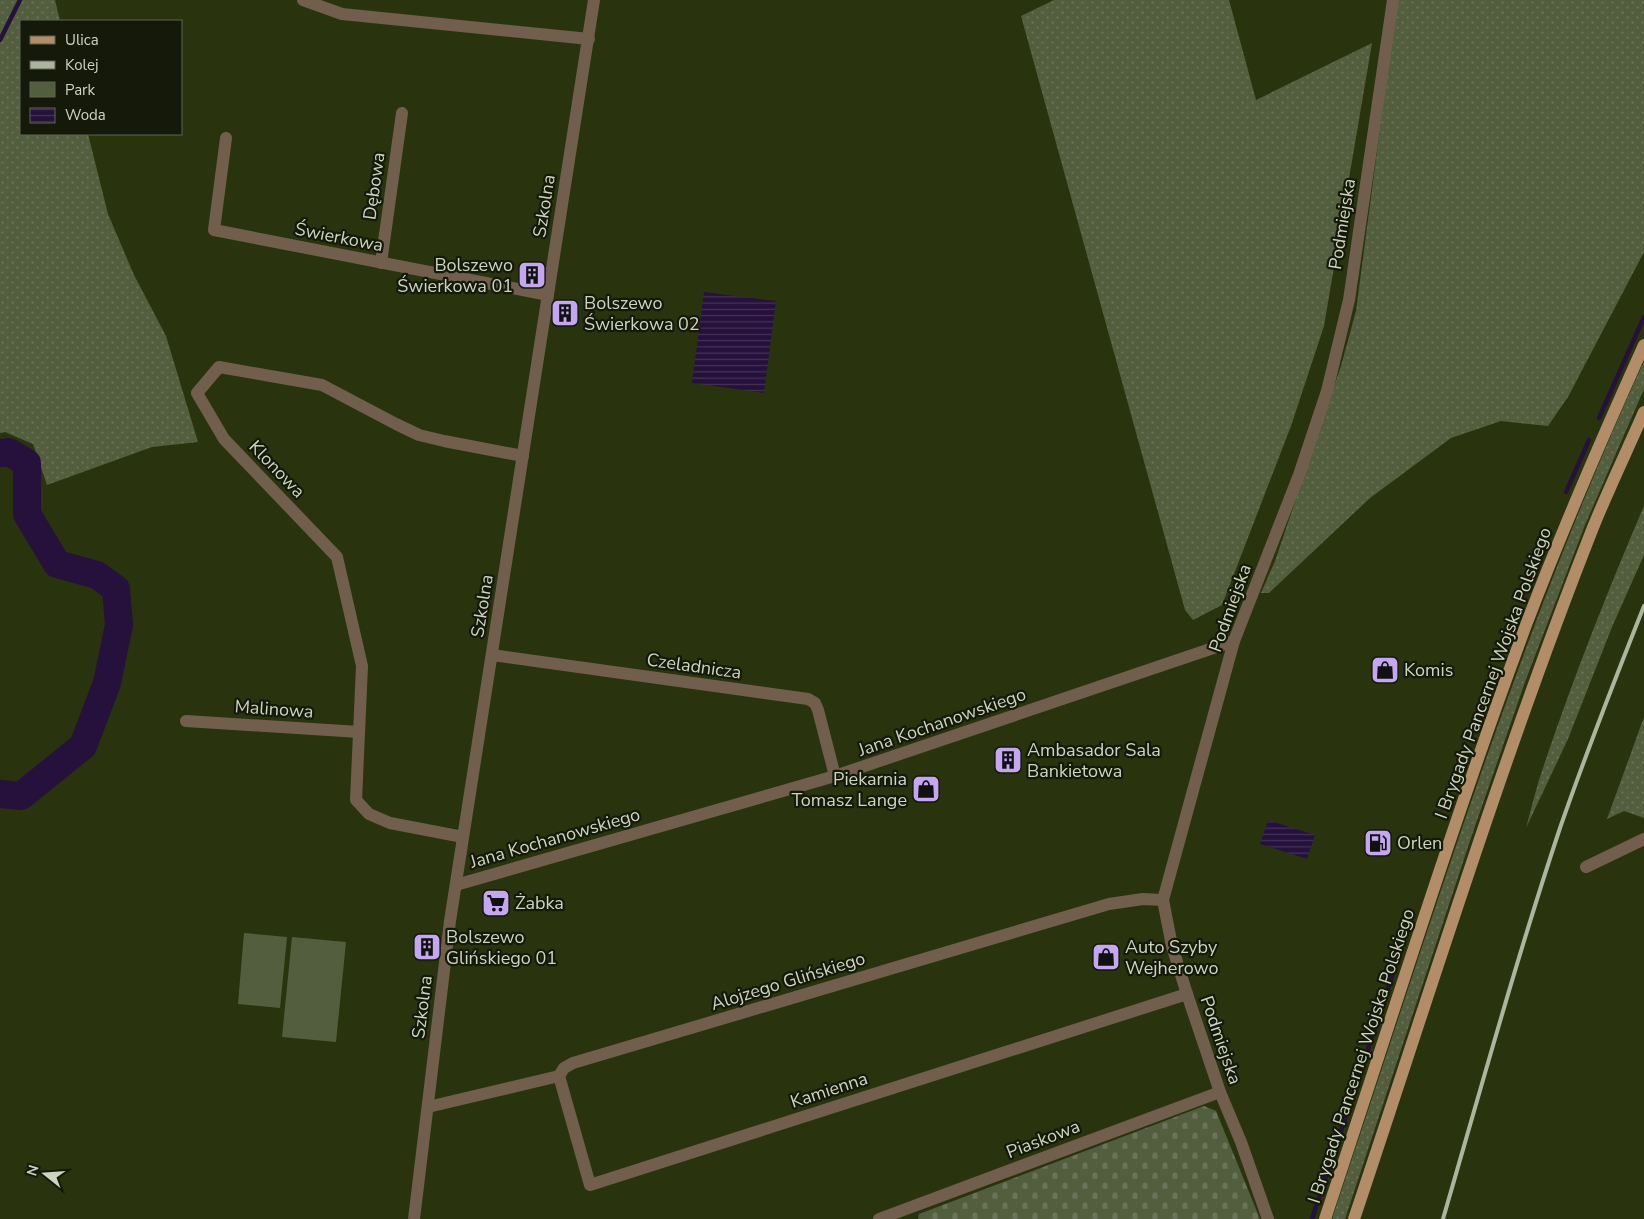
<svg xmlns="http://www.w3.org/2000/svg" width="1644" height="1219" viewBox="0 0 1644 1219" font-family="'Nunito Sans',sans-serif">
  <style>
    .green { fill: url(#green-dots) }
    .cemetery { fill: url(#cemetery-stones) }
    .pitch { fill: #535e3f }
    .water { fill: url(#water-rules) }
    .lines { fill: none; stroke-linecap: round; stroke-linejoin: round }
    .stream { stroke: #26113c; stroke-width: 4.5 }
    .river { stroke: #26113c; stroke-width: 28 }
    .minor { stroke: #725e4d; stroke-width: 12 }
    .tertiary { stroke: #725e4d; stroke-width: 12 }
    .primary { stroke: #b38c68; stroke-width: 12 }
    .rail { stroke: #acb59d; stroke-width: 4 }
    .labels { text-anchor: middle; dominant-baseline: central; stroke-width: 4.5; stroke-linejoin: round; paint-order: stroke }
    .street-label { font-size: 18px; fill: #cdd5c0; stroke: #15190a }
    .poi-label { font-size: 18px; fill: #cdd5c0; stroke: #15190a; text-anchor: start }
  </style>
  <defs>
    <pattern id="green-dots" width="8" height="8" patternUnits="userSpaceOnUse" patternTransform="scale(1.25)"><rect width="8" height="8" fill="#535e3f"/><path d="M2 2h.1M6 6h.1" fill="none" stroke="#6b7459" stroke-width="1.8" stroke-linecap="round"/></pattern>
    <pattern id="cemetery-stones" width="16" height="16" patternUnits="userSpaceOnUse" patternTransform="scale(1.25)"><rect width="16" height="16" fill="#535e3f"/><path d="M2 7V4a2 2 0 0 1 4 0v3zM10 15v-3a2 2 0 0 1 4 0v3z" fill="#6b7459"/></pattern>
    <pattern id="water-rules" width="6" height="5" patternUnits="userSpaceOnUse" patternTransform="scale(1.25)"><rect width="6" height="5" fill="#26113c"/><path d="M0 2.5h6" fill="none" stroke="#443356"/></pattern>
  </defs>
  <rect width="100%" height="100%" fill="#29340f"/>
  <g class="green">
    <path d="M 0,0 L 55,0 L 60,21 L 21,21 L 21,134 L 88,134 L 108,214 L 134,275 L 166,336 L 198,442 L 152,447 L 47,485 L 33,444 L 5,432 L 0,433 Z"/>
    <path d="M 1054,0 L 1229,0 L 1256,100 L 1372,43 L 1324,326 L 1291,426 L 1222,605 L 1193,620 L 1185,610 L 1021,16 Z"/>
    <path d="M 1397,0 L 1644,0 L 1644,252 L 1568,397 L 1548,426 L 1501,421 L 1451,438 L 1370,498 L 1269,593 L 1261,593 L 1275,561 L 1341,366 L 1356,311 Z"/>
    <path d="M 1644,361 L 1644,389 L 1585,525 L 1525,682 L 1471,838 L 1345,1219 L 1332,1219 C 1429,930 1517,638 1644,361 Z"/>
    <path d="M 1644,506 L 1644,555 L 1612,627 L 1568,739 L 1526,828 C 1532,806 1537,784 1545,762 C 1574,676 1608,590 1644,506 Z"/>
    <path d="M 1644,717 L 1644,818 L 1624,811 L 1607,819 Z"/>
  </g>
  <path class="cemetery" d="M 1204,1106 L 1216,1111 L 1260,1219 L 918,1219 L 919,1214 Z"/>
  <g class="pitch">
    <path d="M 244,933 L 287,937 L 280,1008 L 238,1004 Z"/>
    <path d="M 292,937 L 346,942 L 336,1042 L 282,1037 Z"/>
  </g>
  <g class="water">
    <path d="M 704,292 L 776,301 L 764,393 L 692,383 Z"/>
    <path d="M 1268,820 L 1315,835 L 1307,859 L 1260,844 Z"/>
  </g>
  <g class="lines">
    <g class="stream">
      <path d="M 0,40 L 20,0"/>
      <path d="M 1599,418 L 1644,317"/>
      <path d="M 1566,492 L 1589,440"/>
      <path d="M 1312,1219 L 1395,967"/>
    </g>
    <path class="river" d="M 0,453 L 9,452 L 27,463 L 27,514 L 57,564 L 97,575 L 116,589 L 119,625 L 107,683 L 83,746 L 21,796 L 0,794"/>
    <g class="minor">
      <path d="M 303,0 L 342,14 L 589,39"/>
      <path d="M 226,138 L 214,230 L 548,295"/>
      <path d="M 381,263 L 402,113"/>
      <path d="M 492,655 L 808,699 L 815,703 L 818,710 L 835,776"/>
      <path d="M 186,721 L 359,732"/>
      <path d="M 463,837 L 390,823 L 369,814 L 356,800 L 362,666 L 337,557 L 224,439 L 197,393 L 219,367 L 322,385 L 396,424 L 419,435 L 444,441 L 523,456"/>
      <path d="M 1586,867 L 1644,839"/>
      <path d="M 456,885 L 835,776 L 1234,641"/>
      <path d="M 559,1076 L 590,1185 L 1187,994"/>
      <path d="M 428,1107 L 559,1076 L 564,1068 L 573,1063 L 1109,904 L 1143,899 L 1163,900"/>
      <path d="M 879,1219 L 1220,1092"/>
      <path d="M 1268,1219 L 1241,1142 L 1220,1092 L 1187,994 L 1172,946 L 1163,900 L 1234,641 L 1299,475 L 1327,391 L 1349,300 L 1393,0"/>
    </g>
    <path class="tertiary" d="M 414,1219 L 450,921 L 594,0"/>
    <g class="primary">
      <path d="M 1325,1219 C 1391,1021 1453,821 1526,625 C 1562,530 1602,438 1644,345"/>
      <path d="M 1354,1219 C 1431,989 1503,756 1592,530 C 1608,490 1627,451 1644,412"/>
    </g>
    <path class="rail" d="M 1443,1219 C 1481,1088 1517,957 1560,828 C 1586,753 1615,679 1644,606"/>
  </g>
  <defs>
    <symbol id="building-square" viewBox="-11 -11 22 22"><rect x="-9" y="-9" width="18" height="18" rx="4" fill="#c5a6f0" stroke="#15190a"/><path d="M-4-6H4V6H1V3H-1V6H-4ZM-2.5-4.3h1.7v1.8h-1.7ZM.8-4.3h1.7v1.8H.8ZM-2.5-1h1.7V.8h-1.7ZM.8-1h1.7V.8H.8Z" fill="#111"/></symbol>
    <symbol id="shop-square" viewBox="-11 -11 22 22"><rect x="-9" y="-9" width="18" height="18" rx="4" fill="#c5a6f0" stroke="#15190a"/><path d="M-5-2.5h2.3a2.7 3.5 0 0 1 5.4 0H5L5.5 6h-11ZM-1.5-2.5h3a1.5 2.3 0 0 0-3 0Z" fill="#111"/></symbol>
    <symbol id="fuel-square" viewBox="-11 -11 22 22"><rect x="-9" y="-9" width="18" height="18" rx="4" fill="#c5a6f0" stroke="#15190a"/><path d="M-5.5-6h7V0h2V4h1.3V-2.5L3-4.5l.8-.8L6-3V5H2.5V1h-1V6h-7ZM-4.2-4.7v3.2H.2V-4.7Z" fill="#111"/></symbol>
    <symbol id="supermarket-square" viewBox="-11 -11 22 22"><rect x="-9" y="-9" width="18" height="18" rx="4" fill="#c5a6f0" stroke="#15190a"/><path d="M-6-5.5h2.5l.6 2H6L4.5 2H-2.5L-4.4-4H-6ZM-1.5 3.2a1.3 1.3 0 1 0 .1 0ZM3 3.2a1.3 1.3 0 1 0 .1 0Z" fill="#111"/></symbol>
  </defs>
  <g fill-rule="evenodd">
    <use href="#building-square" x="516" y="259" width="32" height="32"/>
    <use href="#building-square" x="549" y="297" width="32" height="32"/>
    <use href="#shop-square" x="1369" y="654" width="32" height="32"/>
    <use href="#building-square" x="992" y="744" width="32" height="32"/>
    <use href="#shop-square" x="910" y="773" width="32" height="32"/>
    <use href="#fuel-square" x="1362" y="827" width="32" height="32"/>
    <use href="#supermarket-square" x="480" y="887" width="32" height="32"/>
    <use href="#building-square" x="411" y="931" width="32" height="32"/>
    <use href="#shop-square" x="1090" y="941" width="32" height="32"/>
  </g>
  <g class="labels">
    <g class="street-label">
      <text transform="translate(374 186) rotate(-82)">Dębowa</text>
      <text transform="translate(544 206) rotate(-81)">Szkolna</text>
      <text transform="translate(1342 224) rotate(-81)">Podmiejska</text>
      <text transform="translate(339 237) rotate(11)">Świerkowa</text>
      <text transform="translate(277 469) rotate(46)">Klonowa</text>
      <text transform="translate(482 606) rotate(-81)">Szkolna</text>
      <text transform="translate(1230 608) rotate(-70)">Podmiejska</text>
      <text transform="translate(694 666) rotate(8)">Czeladnicza</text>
      <text transform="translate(1493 673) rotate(-70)">I Brygady Pancernej Wojska Polskiego</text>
      <text transform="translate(274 709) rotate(4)">Malinowa</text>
      <text transform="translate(942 722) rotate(-19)">Jana Kochanowskiego</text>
      <text transform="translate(555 838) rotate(-16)">Jana Kochanowskiego</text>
      <text transform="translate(788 981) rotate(-17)">Alojzego Glińskiego</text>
      <text transform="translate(422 1007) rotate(-83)">Szkolna</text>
      <text transform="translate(1221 1040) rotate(71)">Podmiejska</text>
      <text transform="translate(1361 1056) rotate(-72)">I Brygady Pancernej Wojska Polskiego</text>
      <text transform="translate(829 1090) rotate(-18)">Kamienna</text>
      <text transform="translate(1043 1139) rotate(-21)">Piaskowa</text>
    </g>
    <g class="poi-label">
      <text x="513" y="265" text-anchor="end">Bolszewo<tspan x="513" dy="21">Świerkowa 01</tspan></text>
      <text x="584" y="303">Bolszewo<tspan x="584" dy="21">Świerkowa 02</tspan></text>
      <text x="1404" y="670">Komis</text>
      <text x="1027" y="750">Ambasador Sala<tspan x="1027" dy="21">Bankietowa</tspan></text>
      <text x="907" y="779" text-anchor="end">Piekarnia<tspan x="907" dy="21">Tomasz Lange</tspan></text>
      <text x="1397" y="843">Orlen</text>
      <text x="515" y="903">Żabka</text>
      <text x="446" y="937">Bolszewo<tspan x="446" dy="21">Glińskiego 01</tspan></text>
      <text x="1125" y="947">Auto Szyby<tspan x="1125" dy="21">Wejherowo</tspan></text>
    </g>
  </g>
  <rect x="20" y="20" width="162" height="115" fill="#15190a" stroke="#5f6453"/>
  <rect x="30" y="36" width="25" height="8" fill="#b38c68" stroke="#5f6453"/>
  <text x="65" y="45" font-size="15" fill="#cdd5c0">Ulica</text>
  <rect x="30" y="61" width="25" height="8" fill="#acb59d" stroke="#5f6453"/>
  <text x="65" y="70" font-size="15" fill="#cdd5c0">Kolej</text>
  <rect x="30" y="82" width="25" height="15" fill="#535e3f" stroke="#5f6453"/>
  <text x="65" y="95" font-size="15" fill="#cdd5c0">Park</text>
  <rect x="30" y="108" width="25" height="15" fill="url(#water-rules)" stroke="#5f6453"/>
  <text x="65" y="120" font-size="15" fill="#cdd5c0">Woda</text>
  <g transform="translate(45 1174) rotate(287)" stroke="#15190a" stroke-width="4" paint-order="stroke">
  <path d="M0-4L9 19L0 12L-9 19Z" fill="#cdd5c0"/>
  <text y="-8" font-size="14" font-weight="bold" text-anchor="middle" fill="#cdd5c0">N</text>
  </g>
</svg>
